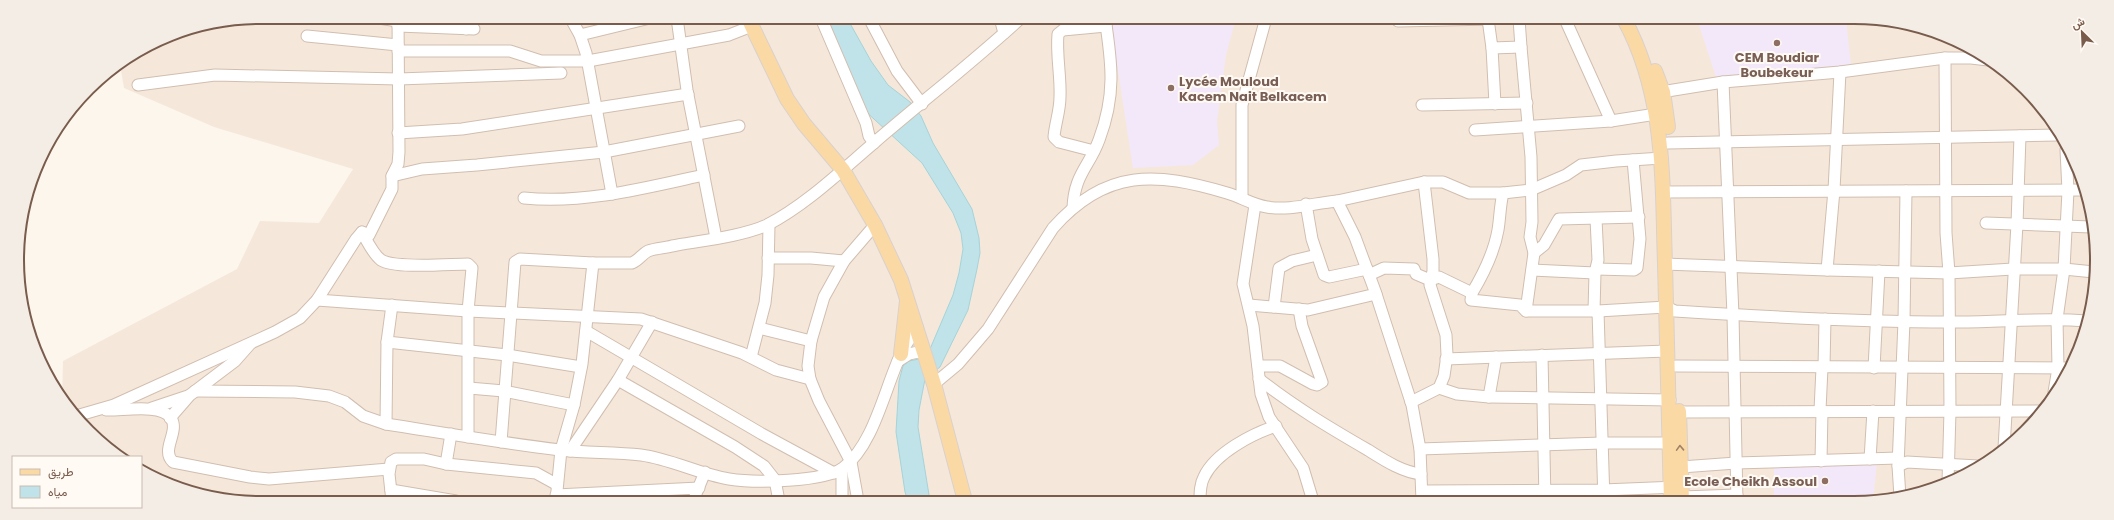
<svg xmlns="http://www.w3.org/2000/svg" width="2114" height="520" viewBox="0 0 2114 520" font-family="Poppins,Vazirmatn,sans-serif">
  <style>
    .residential { fill: #f5e8da }
    .education { fill: #f3e8fa }
    .water { fill: #bfe3e8; stroke: #a5d3da }
    .lines { fill: none; stroke-linecap: round; stroke-linejoin: round }
    .minor-casing { stroke: #d1beb0; stroke-width: 13 }
    .major-casing { stroke: #dad1cd; stroke-width: 16 }
    .minor { stroke: #fff; stroke-width: 11 }
    .major { stroke: #fbd9a5; stroke-width: 14 }
    .oneway { stroke: #a18267 }
    .education-dot { fill: #8d6e63; stroke: #fffaf3; stroke-width: 1.5 }
    .labels { text-anchor: middle; dominant-baseline: central; stroke-width: 4; stroke-linejoin: round; paint-order: stroke }
    .education-label { font-size: 13px; font-weight: bold; fill: #785e54; stroke: #fffaf3 }
    .rim { fill: none; stroke: #7a5c4d; stroke-width: 2 }
  </style>
  <rect width="100%" height="100%" fill="#fdf6ec"/>
  <path class="residential" d="M 260,17 L 1886,19 L 1976,50 L 2047,112 L 2089,197 L 2095,292 L 2072,368 L 2026,432 L 1961,478 L 1885,501 L 228,501 L 141,471 L 141,457 L 123,457 L 67,408 L 62,398 L 63,361 L 237,269 L 260,221 L 319,223 L 353,169 L 214,127 L 124,88 L 120,65 L 167,35 Z"/>
  <g class="education">
    <path d="M 1110,18 L 1236,18 L 1226,55 L 1217,121 L 1219,145 L 1193,165 L 1133,168 Z"/>
    <path d="M 1697,19 L 1846,19 L 1851,66 L 1717,80 Z"/>
    <path d="M 1877,462 L 1873,501 L 1774,501 L 1774,467 Z"/>
  </g>
  <path class="water" d="M 825,18 L 847,18 L 871,61 L 888,85 L 910,102 L 921,116 L 933,143 L 972,209 L 979,238 L 980,253 L 977,269 L 968,310 L 940,367 L 925,379 L 919,410 L 918,427 L 930,501 L 908,501 L 905,492 L 896,432 L 899,381 L 903,366 L 909,361 L 919,359 L 930,349 L 953,295 L 959,273 L 963,249 L 961,233 L 953,213 L 922,163 L 863,109 Z"/>
  <g class="lines">
    <defs>
      <g id="minor">
        <path d="M 372,17 L 398,21"/>
        <path d="M 458,17 L 466,29"/>
        <path d="M 570,17 L 580,35 L 586,53 L 612,194"/>
        <path d="M 677,18 L 687,90 L 716,238"/>
        <path d="M 821,18 L 866,123 L 869,136 L 874,143"/>
        <path d="M 869,18 L 897,71 L 922,104"/>
        <path d="M 1000,18 L 1004,33"/>
        <path d="M 1488,19 L 1492,48 L 1521,47 L 1519,19"/>
        <path d="M 1565,19 L 1611,121"/>
        <path d="M 1398,21 L 1493,19"/>
        <path d="M 398,26 L 474,29"/>
        <path d="M 580,35 L 650,18"/>
        <path d="M 307,36 L 398,45"/>
        <path d="M 1521,47 L 1531,157 L 1532,222 L 1530,237 L 1534,253 L 1526,311"/>
        <path d="M 1492,48 L 1495,104"/>
        <path d="M 398,51 L 510,51 L 541,61 L 588,61 L 729,35 L 752,26"/>
        <path d="M 1945,58 L 1946,233 L 1949,273 L 1950,411 L 1948,482"/>
        <path d="M 1723,82 L 1733,315 L 1737,501"/>
        <path d="M 138,85 L 215,75 L 399,79 L 561,73"/>
        <path d="M 1655,93 L 1723,82 L 1840,72 L 1945,58 L 1971,58 L 1988,60"/>
        <path d="M 1422,105 L 1527,103"/>
        <path d="M 1475,130 L 1611,121 L 1656,114"/>
        <path d="M 398,133 L 462,129 L 688,94"/>
        <path d="M 1668,143 L 2058,135"/>
        <path d="M 1094,151 L 1059,142 L 1054,137 C 1055,124 1060,111 1060,97 C 1061,76 1056,55 1058,34 L 1063,30 L 1106,26"/>
        <path d="M 392,176 L 422,169 L 477,165 L 604,152 L 739,126"/>
        <path d="M 1663,192 L 2085,190"/>
        <path d="M 524,198 C 584,204 645,188 704,175"/>
        <path d="M 1242,198 L 1242,105 L 1266,18"/>
        <path d="M 1337,201 L 1424,182 L 1443,182 L 1469,193 L 1503,193 L 1531,190 L 1566,175 L 1581,165 L 1616,161 L 1662,158"/>
        <path d="M 1306,204 L 1312,239 L 1324,275 L 1329,277 L 1367,269"/>
        <path d="M 1255,205 L 1243,284 L 1253,326 L 1261,394 L 1269,417 L 1303,468 L 1313,501"/>
        <path d="M 1073,208 C 1074,175 1089,167 1099,140 C 1116,95 1112,64 1105,18"/>
        <path d="M 1986,223 L 2091,227"/>
        <path d="M 362,232 C 367,241 373,254 381,260 C 395,269 450,264 468,264 L 472,268 L 468,311 L 468,437"/>
        <path d="M 1534,253 L 1544,245 L 1559,219 L 1639,217"/>
        <path d="M 768,258 L 811,258 L 844,261"/>
        <path d="M 1664,264 L 1827,270 L 1949,273 L 2013,269 L 2064,269 L 2094,272"/>
        <path d="M 1596,269 L 1634,270 L 1637,268 L 1640,239 L 1633,160"/>
        <path d="M 1532,270 L 1595,273"/>
        <path d="M 1827,270 L 1834,190 L 1840,72"/>
        <path d="M 1369,275 L 1384,268 L 1414,269 L 1416,274 L 1430,280 L 1439,277 L 1472,293 L 1471,300 L 1520,305 L 1526,311 L 1598,311 L 1666,307 L 1675,311 C 1767,317 1859,322 1950,322 C 1996,323 2041,317 2086,321"/>
        <path d="M 1472,293 C 1484,273 1494,253 1498,230 C 1500,218 1500,205 1503,193"/>
        <path d="M 317,300 L 468,311 L 641,319 L 742,353 L 776,370 L 810,379"/>
        <path d="M 1249,305 L 1308,310 L 1376,294"/>
        <path d="M 1274,307 L 1279,268 L 1292,261 L 1317,255"/>
        <path d="M 1594,311 L 1595,273 L 1598,260 L 1596,219"/>
        <path d="M 1598,311 L 1604,501"/>
        <path d="M 759,328 L 811,341"/>
        <path d="M 586,331 L 762,434 L 834,473"/>
        <path d="M 387,342 L 507,355 L 581,367"/>
        <path d="M 1542,355 L 1545,501"/>
        <path d="M 751,357 L 765,303 L 768,275 L 769,224"/>
        <path d="M 1446,359 L 1667,351"/>
        <path d="M 898,361 L 909,354 L 923,351"/>
        <path d="M 1258,366 L 1280,366 L 1313,384 L 1317,385 L 1322,382 L 1302,326 L 1299,309"/>
        <path d="M 1676,366 L 2071,368"/>
        <path d="M 1824,367 L 1825,319"/>
        <path d="M 1874,368 L 1879,271"/>
        <path d="M 1259,379 C 1293,406 1330,428 1368,450 C 1384,460 1402,472 1421,474"/>
        <path d="M 618,380 L 735,447 L 764,466 L 775,480 L 779,501"/>
        <path d="M 934,384 L 958,364 L 988,329 L 1053,228 C 1106,168 1156,172 1227,193 C 1241,197 1253,205 1267,207 C 1289,211 1314,203 1337,201 L 1355,237 L 1375,291 L 1412,405 L 1420,449 L 1422,501"/>
        <path d="M 469,388 L 504,391 L 574,405"/>
        <path d="M 1439,388 L 1457,394 L 1489,397 L 1670,400"/>
        <path d="M 195,391 L 295,392 L 329,396 L 345,402 L 363,416 L 386,424 C 444,433 502,443 560,450 C 587,453 614,452 641,455 C 671,459 699,474 729,479 C 754,483 824,482 843,468 C 874,445 885,387 901,354 C 905,345 912,336 917,327"/>
        <path d="M 2054,392 L 2058,368 L 2057,319 L 2064,269 L 2068,191 L 2066,150"/>
        <path d="M 1489,397 L 1496,357"/>
        <path d="M 1411,402 L 1439,388 L 1444,376 L 1447,355 L 1446,335 L 1430,285 L 1433,271 L 1433,259 L 1424,182"/>
        <path d="M 152,408 L 188,396"/>
        <path d="M 106,410 C 122,411 161,403 171,418 C 180,432 160,450 173,462 L 250,477 L 269,479 L 389,469"/>
        <path d="M 1820,410 L 1822,368"/>
        <path d="M 1679,412 L 2041,411"/>
        <path d="M 76,416 L 114,405 L 275,332 L 300,318 L 317,300 L 356,239 L 362,232 L 369,235 L 392,189 L 392,176 L 398,164 L 399,152 L 398,17"/>
        <path d="M 170,418 L 190,395 L 235,361 L 250,344"/>
        <path d="M 386,424 L 387,342 L 392,305"/>
        <path d="M 501,442 L 515,262 L 520,259 L 593,263"/>
        <path d="M 2004,448 L 2017,224 L 2020,136"/>
        <path d="M 1420,449 L 1602,443 L 1669,443"/>
        <path d="M 570,451 L 618,380 L 652,322"/>
        <path d="M 1870,459 L 1873,411"/>
        <path d="M 1821,461 L 1822,411"/>
        <path d="M 446,464 L 451,434"/>
        <path d="M 1898,466 L 1907,462 L 1978,466"/>
        <path d="M 1681,467 L 1736,463 L 1898,458"/>
        <path d="M 842,469 L 842,501"/>
        <path d="M 391,490 L 456,501"/>
        <path d="M 1422,491 L 1603,490 L 1677,487"/>
        <path d="M 556,495 L 699,488"/>
        <path d="M 1682,497 L 1737,495"/>
        <path d="M 1900,497 L 1898,466 L 1904,321 L 1906,191"/>
        <path d="M 392,501 L 389,474 L 391,462 L 396,459 L 424,459 L 446,464 L 536,473 L 556,484"/>
        <path d="M 556,501 L 561,450 L 574,405 L 582,364 L 593,263 L 632,263 C 639,260 642,254 648,251 C 656,248 665,248 672,246 C 699,241 744,236 767,225 C 806,205 842,170 875,142 C 924,100 974,61 1021,18"/>
        <path d="M 693,501 L 705,472"/>
        <path d="M 858,501 L 851,462 L 819,401 L 810,379 L 808,366 L 811,341 L 824,297 L 844,261 L 875,225"/>
        <path d="M 1200,501 C 1200,493 1200,484 1204,477 C 1215,453 1252,434 1276,426"/>
      </g>
      <g id="major">
        <path d="M 748,18 L 787,99 L 804,124 L 843,170 L 875,225 L 901,280 L 934,384 L 965,501"/>
        <path d="M 1624,19 C 1666,96 1662,180 1665,264 C 1667,343 1669,422 1671,501"/>
        <path d="M 1655,71 L 1663,92 L 1668,127"/>
        <path d="M 901,354 L 907,301"/>
        <path d="M 1679,411 L 1682,501"/>
      </g>
    </defs>
    <use href="#minor" class="minor-casing"/>
    <use href="#major" class="major-casing"/>
    <use href="#minor" class="minor"/>
    <use href="#major" class="major"/>
  </g>
  <defs><path id="oneway-chevron" d="M-2-3.5L2.5 0L-2 3.5" fill="none" stroke-width="1.6" stroke-linecap="round" stroke-linejoin="round"/></defs>
  <use class="oneway" href="#oneway-chevron" transform="translate(1680 448) rotate(-92)"/>
  <g class="education-dot">
    <circle cx="1777" cy="43" r="4"/>
    <circle cx="1171" cy="88" r="4"/>
    <circle cx="1825" cy="481" r="4"/>
  </g>
  <g class="labels">
    <g class="education-label">
      <text x="1777" y="57">CEM Boudiar<tspan x="1777" dy="15">Boubekeur</tspan></text>
      <text x="1179" y="81" text-anchor="start">Lycée Mouloud<tspan x="1179" dy="15">Kacem Nait Belkacem</tspan></text>
      <text x="1817" y="481" text-anchor="end">Ecole Cheikh Assoul</text>
    </g>
  </g>
  <path d="M0 0H2114V520H0ZM260 24H1854A236 236 0 0 1 2090 260V260A236 236 0 0 1 1854 496H260A236 236 0 0 1 24 260V260A236 236 0 0 1 260 24Z" fill="#f4ede6" fill-rule="evenodd"/>
  <path class="rim" d="M260 24H1854A236 236 0 0 1 2090 260V260A236 236 0 0 1 1854 496H260A236 236 0 0 1 24 260V260A236 236 0 0 1 260 24Z"/>
  <rect x="12" y="456" width="130" height="52" fill="#fffaf3" stroke="#cabbb1"/>
  <rect x="20" y="469" width="20" height="6" fill="#fbd9a5" stroke="#cabbb1"/>
  <text x="48" y="476" font-size="12" fill="#7a5c4d">طريق</text>
  <rect x="20" y="486" width="20" height="12" fill="#bfe3e8" stroke="#cabbb1"/>
  <text x="48" y="496" font-size="12" fill="#7a5c4d">مياه</text>
  <g transform="translate(2082 32) rotate(336)" stroke="#fffaf3" stroke-width="3" paint-order="stroke">
  <path d="M0-3L7 15L0 10L-7 15Z" fill="#7a5c4d"/>
  <text y="-6" font-size="11" font-weight="bold" text-anchor="middle" fill="#7a5c4d">ش</text>
  </g>
</svg>
